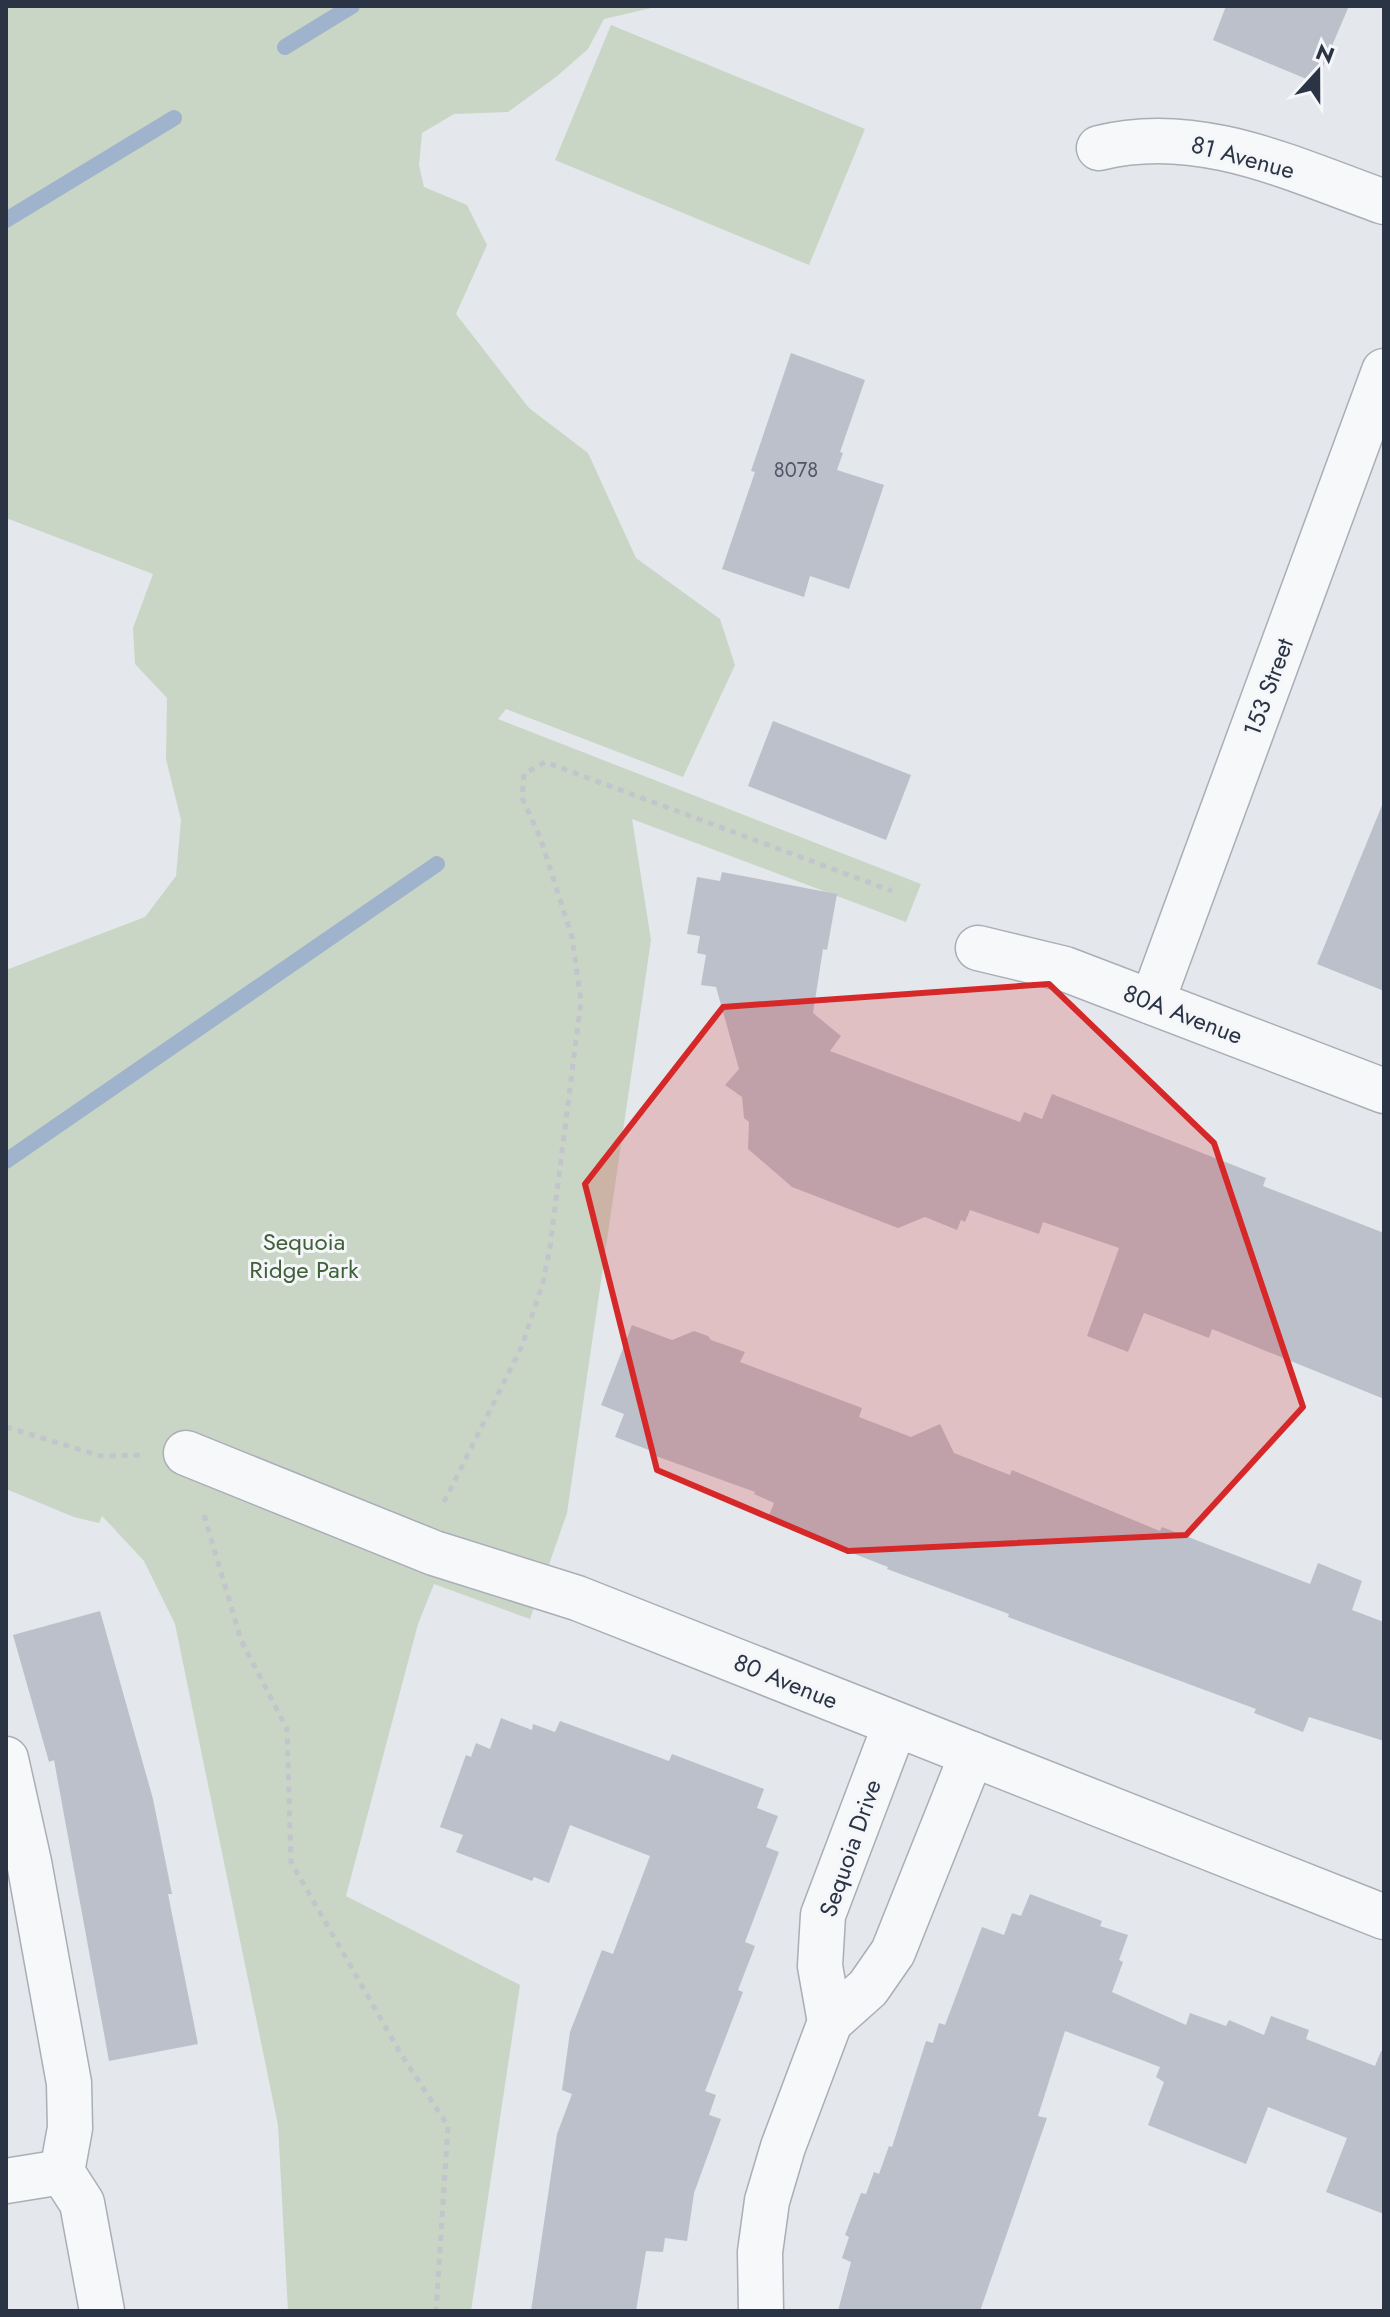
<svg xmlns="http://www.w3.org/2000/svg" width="1390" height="2317" viewBox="0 0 1390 2317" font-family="Jost,sans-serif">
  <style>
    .green { fill: #c9d6c5 }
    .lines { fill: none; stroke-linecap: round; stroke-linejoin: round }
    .stream { stroke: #9fb4cc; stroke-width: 16 }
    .building { fill: #bbc0ca }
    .minor-casing { stroke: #a9aeb7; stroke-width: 47 }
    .path { stroke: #c2c5cb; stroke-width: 5; stroke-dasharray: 6 6; stroke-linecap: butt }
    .minor { stroke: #f7f8fa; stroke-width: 44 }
    .marked { fill: #d62828; fill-opacity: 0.2; stroke: #d62828; stroke-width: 6; stroke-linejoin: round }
    .labels { text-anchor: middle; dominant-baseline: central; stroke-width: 6; stroke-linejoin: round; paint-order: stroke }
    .number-label { font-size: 20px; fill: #4f5766 }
    .street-label { font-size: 24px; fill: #2b3445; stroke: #f4f6f9 }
    .park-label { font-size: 24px; fill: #3f6138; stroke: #f4f6f9 }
  </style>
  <rect width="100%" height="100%" fill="#e4e7ec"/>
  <g class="green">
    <path d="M 6,6 L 660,6 L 604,19 L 588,49 L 556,77 L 508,112 L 454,114 L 422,133 L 419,165 L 424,187 L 467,205 L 487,245 L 456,314 L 529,408 L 588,453 L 636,558 L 720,619 L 735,665 L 683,777 L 506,709 L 498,719 L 921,884 L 906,922 L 632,819 L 651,940 L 567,1513 L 530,1619 L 434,1584 L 418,1624 L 346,1896 L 520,1985 L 471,2311 L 288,2311 L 278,2125 L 175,1624 L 144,1561 L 104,1518 L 102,1516 L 99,1523 L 74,1517 L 6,1489 L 6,970 L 145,917 L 176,876 L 181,820 L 166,759 L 167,698 L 135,664 L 133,628 L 153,574 L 6,518 Z"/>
    <path d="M 611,25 L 865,129 L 809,265 L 555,160 Z"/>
  </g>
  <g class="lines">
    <g class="stream">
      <path d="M 285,47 L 352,6"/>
      <path d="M 6,220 L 174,118"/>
      <path d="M 6,1161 L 437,864"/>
    </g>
  </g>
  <g class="building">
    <path d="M 1226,6 L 1349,6 L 1316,83 L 1213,40 Z"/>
    <path d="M 791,353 L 865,380 L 840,452 L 843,453 L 837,470 L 884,485 L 849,589 L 810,576 L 804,597 L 722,569 L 755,472 L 751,471 Z"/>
    <path d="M 773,721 L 911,775 L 886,840 L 748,786 Z"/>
    <path d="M 1383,803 L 1384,803 L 1384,991 L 1317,964 Z"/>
    <path d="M 722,872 L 837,894 L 827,950 L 823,949 L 813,1013 L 841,1036 L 830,1051 L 1020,1122 L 1024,1112 L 1042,1119 L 1052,1094 L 1266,1178 L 1263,1186 L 1384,1233 L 1384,1399 L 1212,1329 L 1209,1338 L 1144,1313 L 1128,1352 L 1087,1336 L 1119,1248 L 1043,1222 L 1039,1234 L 970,1210 L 965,1222 L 961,1220 L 957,1230 L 925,1217 L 898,1228 L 792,1187 L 748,1149 L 749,1122 L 744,1118 L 742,1097 L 725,1085 L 739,1069 L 716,987 L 701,985 L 706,955 L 697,953 L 700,936 L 687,934 L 697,877 L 720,881 Z"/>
    <path d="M 632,1325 L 672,1340 L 694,1331 L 708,1336 L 711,1340 L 745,1352 L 740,1362 L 862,1408 L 859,1417 L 911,1437 L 940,1424 L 954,1453 L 1010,1475 L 1012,1470 L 1160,1531 L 1162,1527 L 1310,1584 L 1318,1563 L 1362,1581 L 1352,1610 L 1384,1622 L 1384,1741 L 1309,1717 L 1303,1732 L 1254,1713 L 1256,1709 L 1008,1617 L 1009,1614 L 887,1569 L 888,1567 L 767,1520 L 774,1503 L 754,1494 L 755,1492 L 653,1455 L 654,1452 L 615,1437 L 624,1414 L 601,1405 Z"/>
    <path d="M 100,1611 L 153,1799 L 172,1894 L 168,1894 L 198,2044 L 109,2061 L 54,1760 L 49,1762 L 13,1635 Z"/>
    <path d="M 501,1718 L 532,1730 L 533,1724 L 555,1732 L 560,1721 L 669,1761 L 672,1754 L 764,1789 L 757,1808 L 778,1816 L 766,1847 L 779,1852 L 745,1942 L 755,1946 L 738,1990 L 743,1992 L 705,2091 L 716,2095 L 709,2115 L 721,2119 L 694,2193 L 687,2241 L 665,2238 L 663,2252 L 646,2251 L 636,2311 L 531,2311 L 557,2134 L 572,2094 L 562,2090 L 570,2032 L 602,1950 L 613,1954 L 650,1856 L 570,1825 L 549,1883 L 534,1877 L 532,1881 L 456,1852 L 463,1835 L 440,1827 L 466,1755 L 471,1757 L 476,1743 L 490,1749 Z"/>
    <path d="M 1030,1894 L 1102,1921 L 1100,1926 L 1128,1935 L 1119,1960 L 1123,1962 L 1112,1992 L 1186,2025 L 1190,2013 L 1226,2026 L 1229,2020 L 1264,2035 L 1271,2016 L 1309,2030 L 1306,2039 L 1375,2066 L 1381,2051 L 1384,2051 L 1384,2214 L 1326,2192 L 1347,2138 L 1268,2107 L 1246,2164 L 1148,2125 L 1164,2082 L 1156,2077 L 1160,2067 L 1065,2031 L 1038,2116 L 1047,2118 L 980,2311 L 838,2311 L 851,2262 L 842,2258 L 849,2237 L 845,2235 L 861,2193 L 866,2194 L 874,2172 L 879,2174 L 889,2146 L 892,2147 L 926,2041 L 933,2043 L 939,2023 L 945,2025 L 982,1927 L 1004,1935 L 1012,1913 L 1021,1916 Z"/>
  </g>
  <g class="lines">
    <defs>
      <g id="minor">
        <path d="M 1099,148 C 1198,123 1292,169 1384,202"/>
        <path d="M 978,948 L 1065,969 L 1384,1091"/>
        <path d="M 1152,1002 L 1384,371"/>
        <path d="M 186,1453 L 434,1553 L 577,1598 L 1384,1917"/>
        <path d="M 6,1759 L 29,1862 L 69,2083 L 70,2128 L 62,2172 L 82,2203 L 102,2311"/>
        <path d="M 830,2022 L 820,1966 L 823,1915 L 895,1725"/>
        <path d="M 6,2181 L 62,2172"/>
        <path d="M 761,2311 L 760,2252 L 767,2201 L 783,2147 L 830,2022 L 868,1988 L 893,1952 L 972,1754"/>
      </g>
    </defs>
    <use href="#minor" class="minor-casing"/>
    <g class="path">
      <path d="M 6,1427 L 101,1456 L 141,1455"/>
      <path d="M 444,1502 L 522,1346 L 543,1282 L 550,1247 L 581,1001 L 572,937 L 540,837 L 522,798 L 524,774 L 545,762 L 892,891"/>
      <path d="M 204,1515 L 241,1640 L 287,1729 L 291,1862 L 401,2054 L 448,2126 L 436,2311"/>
    </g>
    <use href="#minor" class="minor"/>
  </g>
  <path class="marked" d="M 1049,984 L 1214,1143 L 1303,1407 L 1186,1535 L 848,1551 L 657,1470 L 585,1184 L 723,1007 Z"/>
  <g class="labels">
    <g class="number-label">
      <text x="796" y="470">8078</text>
    </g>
    <g class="street-label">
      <text transform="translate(1243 157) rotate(15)">81 Avenue</text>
      <text transform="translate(1268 687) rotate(-70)">153 Street</text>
      <text transform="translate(1183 1014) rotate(21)">80A Avenue</text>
      <text transform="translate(786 1681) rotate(22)">80 Avenue</text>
      <text transform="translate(850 1848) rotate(-71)">Sequoia Drive</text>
    </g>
    <g class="park-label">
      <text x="304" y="1241">Sequoia<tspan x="304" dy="28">Ridge Park</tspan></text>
    </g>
  </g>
  <rect width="1390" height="2317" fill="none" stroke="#2b3445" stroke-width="16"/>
  <g transform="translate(1318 72) rotate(21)" stroke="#f4f6f9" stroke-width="6" paint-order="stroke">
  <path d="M0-6L14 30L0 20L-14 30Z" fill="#2b3445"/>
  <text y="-12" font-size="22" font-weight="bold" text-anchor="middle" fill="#2b3445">N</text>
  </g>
</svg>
